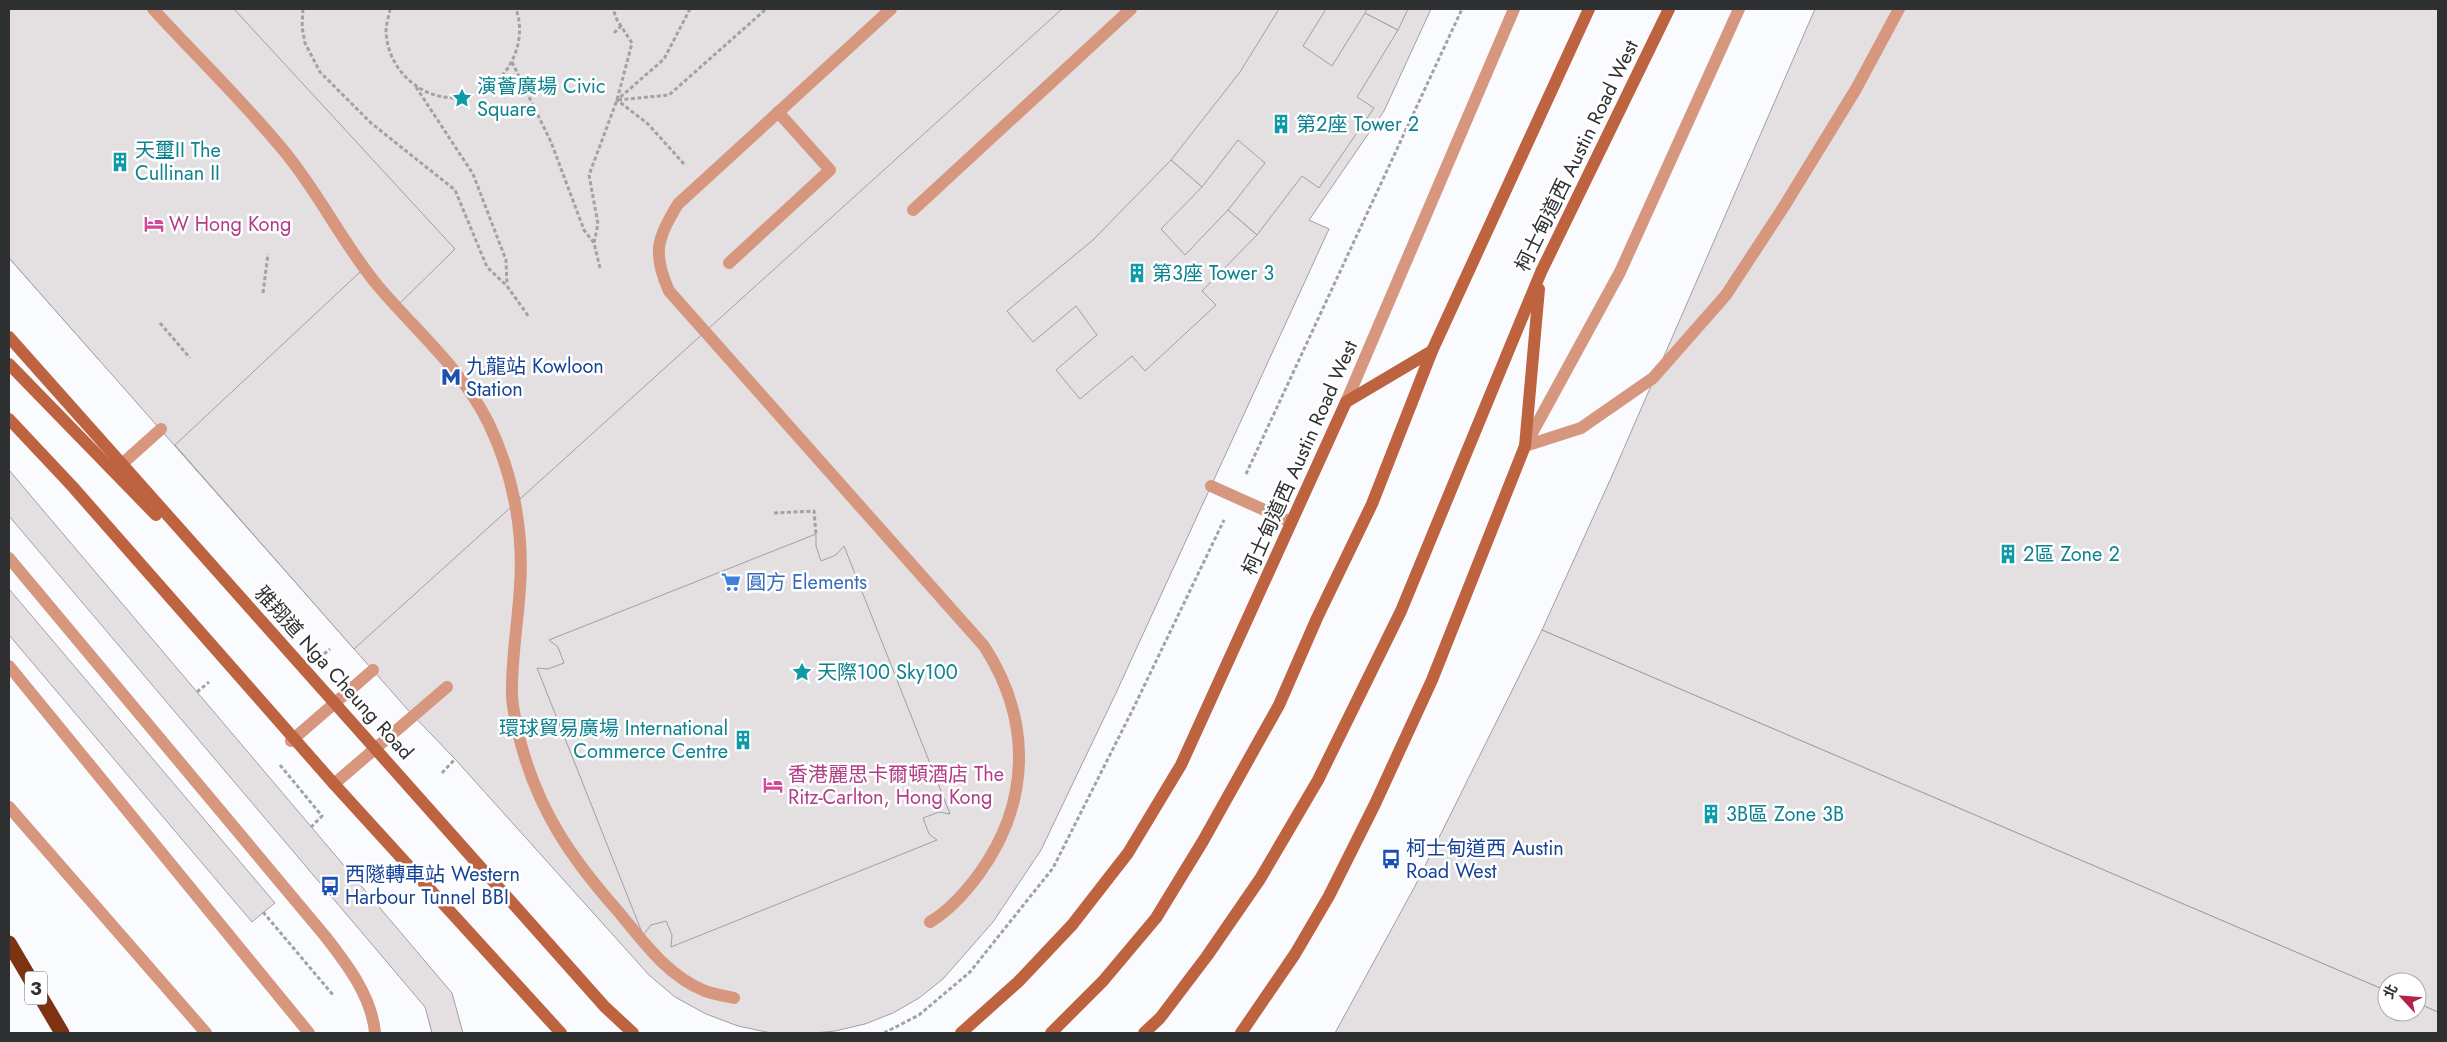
<svg xmlns="http://www.w3.org/2000/svg" width="2447" height="1042" viewBox="0 0 2447 1042" font-family="Jost,'Noto Sans TC',sans-serif">
  <style>
    .building { fill: #e4e0e2; stroke: #a29ea1 }
    .lines { fill: none; stroke-linecap: round; stroke-linejoin: round }
    .path { stroke: #a1a2a5; stroke-width: 3; stroke-dasharray: 4 2.5; stroke-linecap: butt }
    .lane { stroke: #d6977e; stroke-width: 12 }
    .street { stroke: #d6977e; stroke-width: 12 }
    .secondary { stroke: #be633f; stroke-width: 12 }
    .highway { stroke: #7d3311; stroke-width: 15 }
    .labels { text-anchor: middle; dominant-baseline: central; stroke-width: 5; stroke-linejoin: round; paint-order: stroke }
    .shield { fill: #fff; stroke: #6d6e6f; stroke-width: 1 }
    .shield-label { font-size: 19px; font-weight: bold; fill: #2f3031 }
    .culture-label { font-size: 20px; fill: #0d838f; stroke: #fff; text-anchor: start }
    .street-label { font-size: 20px; fill: #2f3031; stroke: #fff }
    .hotel-label { font-size: 20px; fill: #b23c85; stroke: #fff; text-anchor: start }
    .transit-label { font-size: 20px; fill: #164399; stroke: #fff; text-anchor: start }
    .shop-label { font-size: 20px; fill: #366cbe; stroke: #fff; text-anchor: start }
  </style>
  <rect width="100%" height="100%" fill="#fafbff"/>
  <g class="building">
    <path d="M 9,9 L 23,9 L 21,29 L 44,9 L 95,9 L 271,208 L 100,361 L 9,258 Z"/>
    <path d="M 9,9 L 1431,9 L 1384,111 L 1309,220 L 1329,229 L 1116,693 L 1041,850 L 993,922 L 943,979 L 919,998 L 893,1013 L 865,1024 L 835,1031 L 815,1033 L 771,1033 L 738,1026 L 706,1014 L 675,997 L 649,975 L 455,759 L 408,710 L 9,258 Z"/>
    <path d="M 234,9 L 1062,9 L 354,649 L 175,445 L 360,272 L 394,309 L 455,249 Z"/>
    <path d="M 1279,9 L 1326,9 L 1303,46 L 1332,66 L 1365,13 L 1398,30 L 1357,97 L 1374,108 L 1319,188 L 1302,176 L 1257,235 L 1228,210 L 1265,163 L 1238,140 L 1202,187 L 1171,160 L 1240,72 Z"/>
    <path d="M 1367,9 L 1408,9 L 1398,30 L 1365,13 Z"/>
    <path d="M 1815,9 L 2438,9 L 2438,1012 L 2417,1003 L 2417,982 L 2387,982 L 2387,991 L 1542,630 L 1611,478 Z"/>
    <path d="M 1171,160 L 1202,187 L 1161,229 L 1185,255 L 1228,210 L 1257,235 L 1202,291 L 1216,305 L 1145,371 L 1132,356 L 1080,399 L 1056,370 L 1097,335 L 1076,306 L 1033,342 L 1007,311 L 1093,240 Z"/>
    <path d="M 9,470 L 452,993 L 463,1033 L 432,1033 L 425,1007 L 9,516 Z"/>
    <path d="M 816,534 L 816,546 L 821,561 L 836,555 L 844,546 L 950,814 L 939,812 L 923,818 L 929,834 L 937,840 L 671,947 L 672,935 L 666,921 L 651,925 L 643,935 L 537,668 L 548,669 L 564,663 L 558,647 L 549,640 Z"/>
    <path d="M 9,589 L 275,903 L 252,922 L 9,635 Z"/>
    <path d="M 1542,630 L 2387,991 L 2387,1012 L 2417,1012 L 2417,1003 L 2438,1012 L 2438,1033 L 1335,1033 L 1415,886 Z"/>
  </g>
  <g class="lines">
    <g class="path">
      <path d="M 303,9 L 302,27 L 305,43 L 320,72 L 371,123 L 455,190 L 487,267 L 507,286 L 529,317"/>
      <path d="M 390,9 C 389,16 386,24 386,32 C 388,69 419,99 457,98 C 501,96 530,48 516,9"/>
      <path d="M 614,33 L 621,26"/>
      <path d="M 512,62 L 551,142 L 584,230 L 594,243"/>
      <path d="M 416,87 L 473,174 L 506,260 L 507,285"/>
      <path d="M 618,100 L 669,95 L 766,9"/>
      <path d="M 684,164 L 648,124 L 617,100 L 664,59 L 690,9"/>
      <path d="M 600,268 L 594,243 L 598,224 L 589,175 L 617,100 L 632,43 L 617,20 L 613,9"/>
      <path d="M 263,293 L 268,254"/>
      <path d="M 160,323 L 190,358"/>
      <path d="M 1246,474 L 1462,9"/>
      <path d="M 774,513 L 814,511 L 816,534"/>
      <path d="M 324,654 L 330,649"/>
      <path d="M 197,692 L 209,682"/>
      <path d="M 280,765 L 322,816 L 311,827"/>
      <path d="M 442,773 L 455,759"/>
      <path d="M 263,912 L 333,995"/>
      <path d="M 884,1033 L 919,1015 L 970,972 L 1053,868 L 1133,709 L 1224,520"/>
    </g>
    <g class="lane">
      <path d="M 153,9 C 196,56 244,102 284,151 C 319,193 343,244 378,286 C 416,331 461,368 488,422 C 513,473 524,531 520,587 C 518,623 511,660 512,696 C 513,711 517,729 521,744 C 539,811 571,858 617,910 C 642,940 667,976 705,991 C 714,994 725,996 734,998"/>
      <path d="M 891,9 L 678,204 C 657,239 652,253 669,291 L 984,646 C 1032,720 1031,802 979,874 C 965,893 950,910 930,922"/>
      <path d="M 913,210 L 1131,9"/>
      <path d="M 729,263 L 830,170 L 778,112"/>
      <path d="M 1525,446 L 1581,428 L 1653,378 L 1726,295 L 1783,208 L 1856,89 L 1899,9"/>
      <path d="M 122,464 L 161,429"/>
      <path d="M 1211,486 L 1291,522"/>
      <path d="M 9,558 L 325,936 C 347,964 372,997 375,1033"/>
      <path d="M 9,666 L 309,1033"/>
      <path d="M 291,741 L 373,670"/>
      <path d="M 334,784 L 447,687"/>
      <path d="M 9,807 L 206,1033"/>
    </g>
    <g class="street">
      <path d="M 1346,402 L 1514,9"/>
      <path d="M 1525,446 L 1620,272 L 1739,9"/>
    </g>
    <g class="secondary">
      <path d="M 9,337 L 605,1007 L 633,1033"/>
      <path d="M 9,364 L 156,515"/>
      <path d="M 9,419 L 72,486 L 334,784 L 561,1033"/>
      <path d="M 961,1033 L 1018,982 L 1072,925 L 1128,853 L 1181,765 L 1346,402 L 1432,351"/>
      <path d="M 1051,1033 L 1103,981 L 1156,918 L 1203,841 L 1279,705 L 1317,618 L 1372,504 L 1432,351 L 1589,9"/>
      <path d="M 1144,1033 L 1160,1018 L 1207,956 L 1260,879 L 1318,780 L 1401,611 L 1541,272 L 1669,9"/>
      <path d="M 1241,1033 L 1295,954 L 1329,896 L 1375,804 L 1432,680 L 1525,446 L 1539,289"/>
    </g>
    <path class="highway" d="M 9,943 L 62,1033"/>
  </g>
  <defs>
    <symbol id="sight-bare" viewBox="-9 -9 18 18"><path d="M0-6L1.8-2.2L6-1.7L2.9 1.2L3.7 5.4L0 3.3L-3.7 5.4L-2.9 1.2L-6-1.7L-1.8-2.2Z" fill="#0f9aa8" stroke="#fff" stroke-width="2.5" paint-order="stroke"/></symbol>
    <symbol id="building-bare" viewBox="-9 -9 18 18"><path d="M-4-6H4V6H1V3H-1V6H-4ZM-2.5-4.3h1.7v1.8h-1.7ZM.8-4.3h1.7v1.8H.8ZM-2.5-1h1.7V.8h-1.7ZM.8-1h1.7V.8H.8Z" fill="#0f9aa8" stroke="#fff" stroke-width="2.5" paint-order="stroke"/></symbol>
    <symbol id="hotel-bare" viewBox="-9 -9 18 18"><path d="M-6-4.5h1.5V1H6V5H4.5V3h-9V5H-6ZM-4 0a1.8 1.8 0 1 1 3.6 0ZM.5 0V-2.5h3Q6-2.5 6 0Z" fill="#d1479c" stroke="#fff" stroke-width="2.5" paint-order="stroke"/></symbol>
    <symbol id="metro-bare" viewBox="-9 -9 18 18"><path d="M-5.5 5V-5H-3L0 0L3-5H5.5V5H3V-.5L0 4L-3-.5V5Z" fill="#1a4fb4" stroke="#fff" stroke-width="2.5" paint-order="stroke"/></symbol>
    <symbol id="supermarket-bare" viewBox="-9 -9 18 18"><path d="M-6-5.5h2.5l.6 2H6L4.5 2H-2.5L-4.4-4H-6ZM-1.5 3.2a1.3 1.3 0 1 0 .1 0ZM3 3.2a1.3 1.3 0 1 0 .1 0Z" fill="#3f7fe0" stroke="#fff" stroke-width="2.5" paint-order="stroke"/></symbol>
    <symbol id="bus-bare" viewBox="-9 -9 18 18"><path d="M-5-6H5V4H4V6H2V4H-2V6H-4V4H-5ZM-3.5-4V0h7V-4ZM-3.5 1.2v1.5H-2V1.2ZM2 1.2v1.5H3.5V1.2Z" fill="#1a4fb4" stroke="#fff" stroke-width="2.5" paint-order="stroke"/></symbol>
  </defs>
  <g fill-rule="evenodd">
    <use href="#sight-bare" x="448" y="84" width="28" height="28"/>
    <use href="#building-bare" x="1267" y="110" width="28" height="28"/>
    <use href="#building-bare" x="106" y="148" width="28" height="28"/>
    <use href="#hotel-bare" x="140" y="210" width="28" height="28"/>
    <use href="#building-bare" x="1123" y="259" width="28" height="28"/>
    <use href="#metro-bare" x="437" y="363" width="28" height="28"/>
    <use href="#building-bare" x="1994" y="540" width="28" height="28"/>
    <use href="#supermarket-bare" x="717" y="568" width="28" height="28"/>
    <use href="#sight-bare" x="788" y="658" width="28" height="28"/>
    <use href="#building-bare" x="729" y="726" width="28" height="28"/>
    <use href="#hotel-bare" x="759" y="771" width="28" height="28"/>
    <use href="#building-bare" x="1697" y="800" width="28" height="28"/>
    <use href="#bus-bare" x="1377" y="845" width="28" height="28"/>
    <use href="#bus-bare" x="316" y="872" width="28" height="28"/>
  </g>
  <g class="labels">
    <rect class="shield" x="25" y="971.5" width="22" height="33" rx="4"/>
    <g class="shield-label">
      <text x="36" y="988">3</text>
    </g>
    <g class="culture-label">
      <text x="477" y="86">演薈廣場 Civic<tspan x="477" dy="23">Square</tspan></text>
      <text x="1296" y="124">第2座 Tower 2</text>
      <text x="135" y="150">天璽II The<tspan x="135" dy="23">Cullinan II</tspan></text>
      <text x="1152" y="273">第3座 Tower 3</text>
      <text x="2023" y="554">2區 Zone 2</text>
      <text x="817" y="672">天際100 Sky100</text>
      <text x="728" y="728" text-anchor="end">環球貿易廣場 International<tspan x="728" dy="23">Commerce Centre</tspan></text>
      <text x="1726" y="814">3B區 Zone 3B</text>
    </g>
    <g class="street-label">
      <text transform="translate(1577 156) rotate(-64)">柯士甸道西 Austin Road West</text>
      <text transform="translate(1300 458) rotate(-66)">柯士甸道西 Austin Road West</text>
      <text transform="translate(334 673) rotate(48)">雅翔道 Nga Cheung Road</text>
    </g>
    <g class="hotel-label">
      <text x="169" y="224">W Hong Kong</text>
      <text x="788" y="774">香港麗思卡爾頓酒店 The<tspan x="788" dy="23">Ritz-Carlton, Hong Kong</tspan></text>
    </g>
    <g class="transit-label">
      <text x="466" y="366">九龍站 Kowloon<tspan x="466" dy="23">Station</tspan></text>
      <text x="1406" y="848">柯士甸道西 Austin<tspan x="1406" dy="23">Road West</tspan></text>
      <text x="345" y="874">西隧轉車站 Western<tspan x="345" dy="23">Harbour Tunnel BBI</tspan></text>
    </g>
    <g class="shop-label">
      <text x="746" y="582">圓方 Elements</text>
    </g>
  </g>
  <rect width="2447" height="1042" fill="none" stroke="#2f3031" stroke-width="20"/>
  <g transform="translate(2402 997) rotate(296)"><circle r="24" fill="#ffffff" stroke="#acacad"/>
  <path d="M0-4L9 19L0 12L-9 19Z" fill="#b42247"/>
  <text y="-8" font-size="14" font-weight="bold" text-anchor="middle" fill="#2f3031">北</text>
  </g>
</svg>
